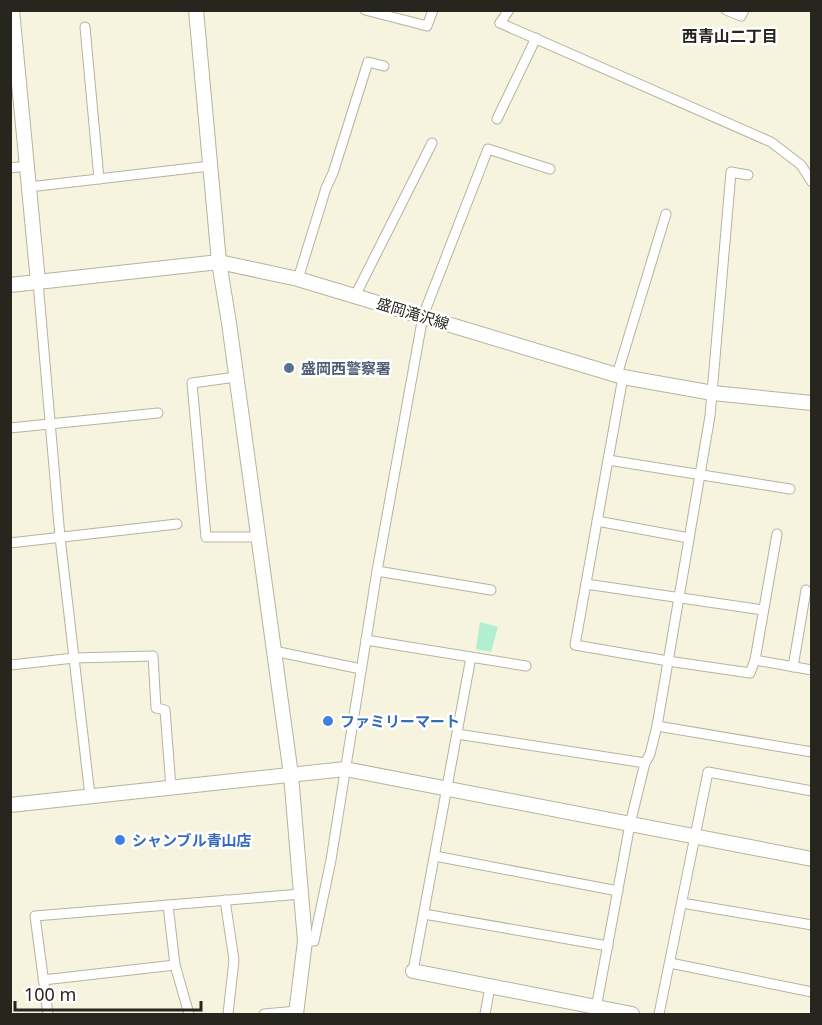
<svg xmlns="http://www.w3.org/2000/svg" width="822" height="1025" viewBox="0 0 822 1025" font-family="'Noto Sans','Noto Sans JP',sans-serif">
  <style>
    .green { fill: #b2efd0 }
    .lines { fill: none; stroke-linecap: round; stroke-linejoin: round }
    .street-casing { stroke: #b6b39f; stroke-width: 11 }
    .secondary-casing { stroke: #b6b39f; stroke-width: 16 }
    .street { stroke: #fff; stroke-width: 9 }
    .secondary { stroke: #fff; stroke-width: 14 }
    .service-dot { fill: #5c6f8a; stroke: #fff; stroke-width: 2 }
    .shop-dot { fill: #3f7fe0; stroke: #fff; stroke-width: 2 }
    .labels { text-anchor: middle; dominant-baseline: central; stroke-width: 5; stroke-linejoin: round; paint-order: stroke }
    .street-label { font-size: 15px; fill: #27261e; stroke: #fff }
    .service-label { font-size: 15px; font-weight: bold; fill: #4e5e75; stroke: #fff; text-anchor: start }
    .shop-label { font-size: 15px; font-weight: bold; fill: #366cbe; stroke: #fff; text-anchor: start }
    .neighbourhood-label { font-size: 16px; font-weight: bold; fill: #27261e; stroke: #fff }
  </style>
  <rect width="100%" height="100%" fill="#f6f3de"/>
  <path class="green" d="M 480,622 L 498,627 L 491,652 L 476,649 Z"/>
  <g class="lines">
    <defs>
      <g id="street">
        <path d="M 365,10 L 427,26 L 433,10"/>
        <path d="M 726,10 L 741,16 L 744,10"/>
        <path d="M 500,23 L 771,142 L 801,165 L 812,182"/>
        <path d="M 500,23 L 509,10"/>
        <path d="M 85,27 L 99,179"/>
        <path d="M 497,119 L 536,38"/>
        <path d="M 10,168 L 27,166"/>
        <path d="M 29,187 L 210,166"/>
        <path d="M 298,279 L 326,188 L 333,173 L 368,62 L 384,66"/>
        <path d="M 38,282 L 60,537 L 90,796"/>
        <path d="M 355,296 L 432,143"/>
        <path d="M 617,375 L 666,214"/>
        <path d="M 236,377 L 192,383 L 206,537 L 253,537"/>
        <path d="M 10,428 L 158,413"/>
        <path d="M 608,460 L 623,377"/>
        <path d="M 597,521 L 689,538"/>
        <path d="M 777,534 L 755,660 L 812,670"/>
        <path d="M 10,543 L 177,524"/>
        <path d="M 377,571 L 491,590"/>
        <path d="M 586,584 L 763,610"/>
        <path d="M 366,640 L 526,666"/>
        <path d="M 274,651 L 361,669"/>
        <path d="M 755,660 L 750,673 L 668,661 L 575,645 L 608,460 L 790,489"/>
        <path d="M 11,665 L 74,658 L 153,656 L 156,708 L 165,710 L 171,788"/>
        <path d="M 793,667 L 806,590"/>
        <path d="M 657,726 L 812,752"/>
        <path d="M 457,734 L 645,763"/>
        <path d="M 435,856 L 618,891"/>
        <path d="M 225,900 L 234,960 L 228,1014"/>
        <path d="M 682,903 L 812,925"/>
        <path d="M 168,905 L 175,965"/>
        <path d="M 424,914 L 608,946"/>
        <path d="M 305,941 L 314,941 L 331,860 L 377,571 L 423,316 L 488,149 L 550,169"/>
        <path d="M 670,963 L 812,992"/>
        <path d="M 413,971 L 471,657"/>
        <path d="M 43,980 L 175,965 L 189,1014"/>
        <path d="M 48,1014 L 35,916 L 301,894"/>
        <path d="M 264,1014 L 297,1011"/>
        <path d="M 485,1014 L 490,987"/>
        <path d="M 595,1014 L 630,824 L 645,763 L 650,754 L 657,726 L 710,416 L 731,172 L 748,175"/>
        <path d="M 659,1014 L 708,772 L 812,791"/>
      </g>
      <g id="secondary">
        <path d="M 12,10 L 38,282"/>
        <path d="M 196,10 L 219,262 L 229,323 L 291,775 L 305,941 L 296,1014"/>
        <path d="M 10,285 L 219,262 L 298,279 L 623,377 L 713,393 L 812,403"/>
        <path d="M 10,805 L 345,769 L 812,859"/>
        <path d="M 413,971 L 632,1014"/>
      </g>
    </defs>
    <use href="#street" class="street-casing"/>
    <use href="#secondary" class="secondary-casing"/>
    <use href="#street" class="street"/>
    <use href="#secondary" class="secondary"/>
  </g>
  <circle class="service-dot" cx="289" cy="368" r="6"/>
  <g class="shop-dot">
    <circle cx="328" cy="721" r="6"/>
    <circle cx="120" cy="840" r="6"/>
  </g>
  <g class="labels">
    <g class="street-label">
      <text transform="translate(413 313) rotate(17)">盛岡滝沢線</text>
    </g>
    <g class="service-label">
      <text x="301" y="368">盛岡西警察署</text>
    </g>
    <g class="shop-label">
      <text x="340" y="721">ファミリーマート</text>
      <text x="132" y="840">シャンブル青山店</text>
    </g>
    <g class="neighbourhood-label">
      <text x="730" y="36">西青山二丁目</text>
    </g>
  </g>
  <rect width="822" height="1025" fill="none" stroke="#27261e" stroke-width="24"/>
  <path d="M15 1001v9h186v-9" fill="none" stroke="#27261e" stroke-width="3"/>
  <text x="24" y="1001" font-size="18" fill="#27261e" stroke="#ffffff" stroke-width="4.5" paint-order="stroke">100 m</text>
</svg>
